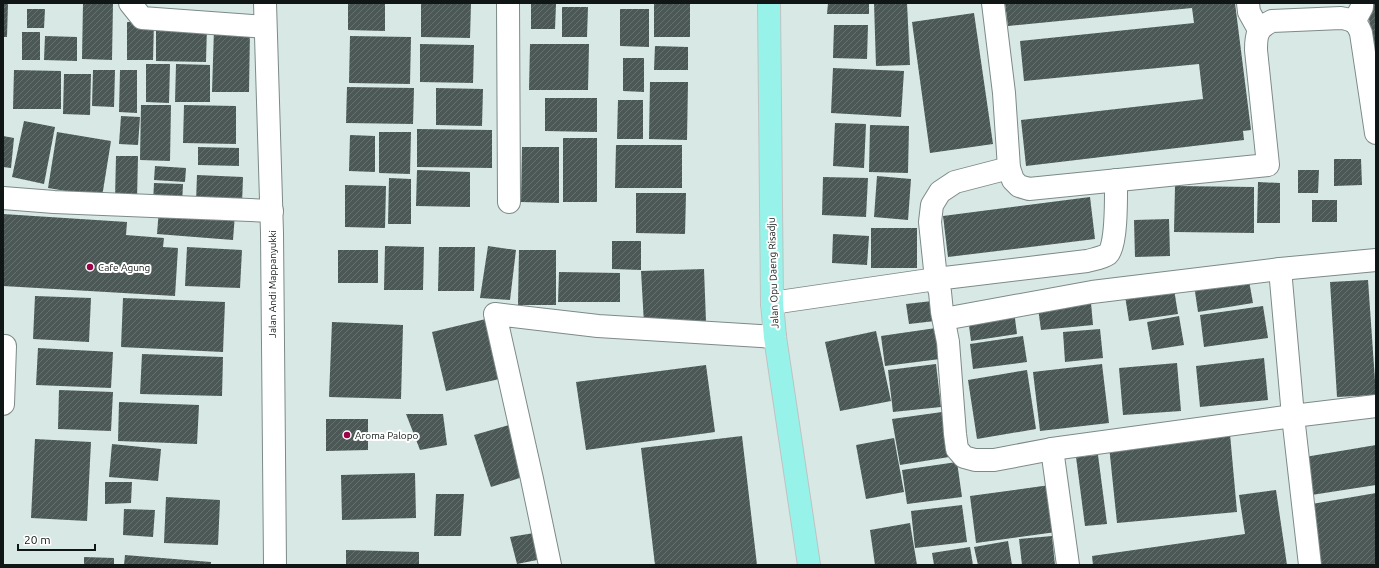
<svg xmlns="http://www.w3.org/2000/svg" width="1379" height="568" viewBox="0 0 1379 568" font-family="Ubuntu,sans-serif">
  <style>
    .building { fill: url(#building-hatch) }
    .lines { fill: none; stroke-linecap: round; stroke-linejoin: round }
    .minor-casing { stroke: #7c8a88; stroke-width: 24 }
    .major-casing { stroke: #c1c2c2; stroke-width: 24 }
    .minor { stroke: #fff; stroke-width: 22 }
    .major { stroke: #97f3e9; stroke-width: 22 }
    .poi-dot { fill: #9e0248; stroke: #fff; stroke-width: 1.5 }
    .labels { text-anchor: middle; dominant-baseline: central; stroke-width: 4; stroke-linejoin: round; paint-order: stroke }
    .poi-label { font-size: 10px; fill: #101615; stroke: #fff; text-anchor: start }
    .street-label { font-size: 10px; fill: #101615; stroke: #fff }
  </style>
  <defs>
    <pattern id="building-hatch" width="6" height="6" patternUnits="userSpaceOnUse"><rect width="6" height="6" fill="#4b5856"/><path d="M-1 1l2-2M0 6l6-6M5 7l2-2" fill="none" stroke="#66706f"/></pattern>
  </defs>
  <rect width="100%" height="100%" fill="#d8e8e5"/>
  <g class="building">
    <path d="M 3,3 L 8,3 L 7,37 L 3,37 Z"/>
    <path d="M 83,3 L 113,3 L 112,60 L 82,59 Z"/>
    <path d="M 348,3 L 385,3 L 385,31 L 348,30 Z"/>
    <path d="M 421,3 L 471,3 L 470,38 L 421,37 Z"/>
    <rect x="654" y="3" width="36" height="34"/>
    <path d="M 828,3 L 869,3 L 869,14 L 827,14 Z"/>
    <path d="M 874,3 L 907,3 L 910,65 L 876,66 Z"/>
    <path d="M 1005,3 L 1235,3 L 1251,130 L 1243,131 L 1244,140 L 1026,166 L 1021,120 L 1203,99 L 1199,64 L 1024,81 L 1020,41 L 1194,23 L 1192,8 L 1008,26 Z"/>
    <path d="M 1367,3 L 1376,3 L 1376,65 L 1375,65 Z"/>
    <path d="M 531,4 L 556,4 L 555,29 L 531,29 Z"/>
    <path d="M 562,7 L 588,7 L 587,37 L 562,37 Z"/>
    <path d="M 27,9 L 45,9 L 44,28 L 27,28 Z"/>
    <path d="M 620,9 L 649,9 L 649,47 L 620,46 Z"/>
    <path d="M 974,13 L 993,144 L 930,153 L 912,22 Z"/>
    <path d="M 127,22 L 154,22 L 153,60 L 127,60 Z"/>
    <path d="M 156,25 L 207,26 L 206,62 L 156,61 Z"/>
    <path d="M 834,25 L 868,25 L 867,59 L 833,58 Z"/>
    <path d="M 214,29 L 250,29 L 249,92 L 212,92 Z"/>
    <rect x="22" y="32" width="18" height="28"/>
    <path d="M 45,36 L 77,37 L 77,61 L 44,60 Z"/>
    <path d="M 350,36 L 411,37 L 410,84 L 349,83 Z"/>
    <path d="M 420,44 L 474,45 L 473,83 L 420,82 Z"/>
    <path d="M 530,44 L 589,44 L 588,90 L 529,90 Z"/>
    <path d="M 655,46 L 688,47 L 688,70 L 654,70 Z"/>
    <path d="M 623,58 L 644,58 L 644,92 L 623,91 Z"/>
    <path d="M 146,64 L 170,64 L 169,103 L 146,102 Z"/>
    <path d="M 176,64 L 210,65 L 210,102 L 175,102 Z"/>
    <path d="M 833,68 L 904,71 L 901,117 L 831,113 Z"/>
    <path d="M 14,70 L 61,71 L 61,109 L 13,109 Z"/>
    <path d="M 93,70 L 115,70 L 114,107 L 92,106 Z"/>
    <path d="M 120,70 L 137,70 L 137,113 L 119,112 Z"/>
    <path d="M 64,74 L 91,74 L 90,115 L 63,114 Z"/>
    <path d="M 650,82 L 688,82 L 687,140 L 649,139 Z"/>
    <path d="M 347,87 L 414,88 L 413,124 L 346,123 Z"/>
    <path d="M 436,88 L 483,89 L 482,126 L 436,125 Z"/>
    <path d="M 545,98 L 597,98 L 597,132 L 545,131 Z"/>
    <path d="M 618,100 L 643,100 L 643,139 L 617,139 Z"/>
    <path d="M 141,105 L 171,105 L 170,161 L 140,160 Z"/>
    <path d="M 184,105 L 236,106 L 236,144 L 183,143 Z"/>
    <path d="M 121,116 L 140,117 L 138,145 L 119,144 Z"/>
    <path d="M 24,121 L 55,127 L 44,184 L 12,177 Z"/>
    <path d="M 835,123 L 866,124 L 864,168 L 833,166 Z"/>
    <path d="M 870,125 L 909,126 L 908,173 L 869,172 Z"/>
    <path d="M 417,129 L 492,130 L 492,168 L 417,167 Z"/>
    <path d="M 57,132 L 111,141 L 102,197 L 48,188 Z"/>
    <path d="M 379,132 L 411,132 L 410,174 L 379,173 Z"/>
    <path d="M 350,135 L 375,136 L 375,172 L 349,171 Z"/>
    <path d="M 3,136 L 14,138 L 11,168 L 3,167 Z"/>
    <rect x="563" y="138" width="34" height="64"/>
    <path d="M 616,145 L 682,145 L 682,188 L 615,188 Z"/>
    <path d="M 198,147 L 239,148 L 239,166 L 198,165 Z"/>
    <path d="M 522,147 L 559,147 L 559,203 L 521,202 Z"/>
    <path d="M 116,156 L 138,156 L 137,200 L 115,199 Z"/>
    <path d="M 1334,159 L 1361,159 L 1362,185 L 1334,186 Z"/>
    <path d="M 155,166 L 186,168 L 185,182 L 154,180 Z"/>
    <path d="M 417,170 L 470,172 L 470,207 L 416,206 Z"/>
    <path d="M 1298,170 L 1319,170 L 1318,193 L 1298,193 Z"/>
    <path d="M 197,175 L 243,177 L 242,204 L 196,202 Z"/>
    <path d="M 877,176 L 911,179 L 908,220 L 874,217 Z"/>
    <path d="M 823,177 L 868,178 L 866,217 L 822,215 Z"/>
    <path d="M 389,178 L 411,179 L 411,224 L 388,224 Z"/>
    <path d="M 1258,182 L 1280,183 L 1280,223 L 1257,223 Z"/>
    <path d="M 154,183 L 183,184 L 182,204 L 153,203 Z"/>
    <path d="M 345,185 L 386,186 L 385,228 L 345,227 Z"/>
    <path d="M 1175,186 L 1254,187 L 1254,233 L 1174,232 Z"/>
    <path d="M 636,193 L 686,193 L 685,234 L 636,233 Z"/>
    <path d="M 1090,197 L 1095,239 L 948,257 L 943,216 Z"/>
    <rect x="1312" y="200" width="25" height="22"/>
    <path d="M 159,209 L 235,214 L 233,240 L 157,234 Z"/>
    <path d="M 3,214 L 127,222 L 126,235 L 164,238 L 163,247 L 178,248 L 175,296 L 3,286 Z"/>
    <path d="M 1169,219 L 1170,256 L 1135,257 L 1134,220 Z"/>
    <rect x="871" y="228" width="46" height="40"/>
    <path d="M 833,234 L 869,236 L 867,265 L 832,263 Z"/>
    <path d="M 612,241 L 641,241 L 641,270 L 612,269 Z"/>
    <path d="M 385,246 L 424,247 L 423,290 L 384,290 Z"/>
    <path d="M 488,246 L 516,250 L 510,300 L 480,298 Z"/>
    <path d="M 187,247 L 242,250 L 240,288 L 185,286 Z"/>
    <path d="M 439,247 L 475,247 L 474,291 L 438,291 Z"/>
    <rect x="338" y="250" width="40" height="33"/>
    <path d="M 519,250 L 556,250 L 556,305 L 518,305 Z"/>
    <path d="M 704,269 L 706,322 L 644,324 L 641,271 Z"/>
    <path d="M 559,272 L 620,273 L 620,302 L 558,302 Z"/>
    <path d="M 1248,275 L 1253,303 L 1198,312 L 1194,285 Z"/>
    <path d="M 1368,280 L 1376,395 L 1337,397 L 1330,282 Z"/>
    <path d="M 1174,289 L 1178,314 L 1129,321 L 1125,296 Z"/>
    <path d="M 35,296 L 91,298 L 89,342 L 33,339 Z"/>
    <path d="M 123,298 L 225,302 L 223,352 L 121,347 Z"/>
    <path d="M 932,301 L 935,321 L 909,324 L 906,304 Z"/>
    <path d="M 1091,303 L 1093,325 L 1041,330 L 1038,308 Z"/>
    <path d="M 1263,306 L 1268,338 L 1204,347 L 1200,315 Z"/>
    <path d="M 1014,311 L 1017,334 L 971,341 L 968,318 Z"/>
    <path d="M 1179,316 L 1184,345 L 1152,350 L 1147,322 Z"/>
    <path d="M 490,318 L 504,378 L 446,391 L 432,332 Z"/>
    <path d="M 332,322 L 403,325 L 401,399 L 329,397 Z"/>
    <path d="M 936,328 L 940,359 L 885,366 L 881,336 Z"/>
    <path d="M 1100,329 L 1103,358 L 1065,362 L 1063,332 Z"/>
    <path d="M 876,331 L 891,401 L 840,411 L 825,342 Z"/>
    <path d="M 1023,336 L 1027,362 L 973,369 L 970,344 Z"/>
    <path d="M 38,348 L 113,352 L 111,388 L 36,385 Z"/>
    <path d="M 142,354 L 223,357 L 222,396 L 140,394 Z"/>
    <path d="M 1264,358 L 1268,400 L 1200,407 L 1196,366 Z"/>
    <path d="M 1177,363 L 1181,411 L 1123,415 L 1119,368 Z"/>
    <path d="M 936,364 L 941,407 L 893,412 L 888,370 Z"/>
    <path d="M 1102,364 L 1109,423 L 1040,431 L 1033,372 Z"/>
    <path d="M 706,365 L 715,432 L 586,450 L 576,382 Z"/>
    <path d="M 1027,370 L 1036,429 L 977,439 L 968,380 Z"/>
    <path d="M 59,390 L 113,392 L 111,431 L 58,429 Z"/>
    <path d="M 119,402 L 199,405 L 197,444 L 118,441 Z"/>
    <path d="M 942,412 L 949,457 L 900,465 L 892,419 Z"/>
    <path d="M 406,414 L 443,414 L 447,445 L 420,450 Z"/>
    <path d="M 326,419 L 368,419 L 368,450 L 326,451 Z"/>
    <path d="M 513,424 L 529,475 L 491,487 L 474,435 Z"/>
    <path d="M 1230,434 L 1237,512 L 1117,523 L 1109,446 Z"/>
    <path d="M 742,436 L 757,565 L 655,565 L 641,448 Z"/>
    <path d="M 894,438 L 904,492 L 866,499 L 856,445 Z"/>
    <path d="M 35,439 L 91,442 L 87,521 L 31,518 Z"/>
    <path d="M 112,444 L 161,449 L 158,481 L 109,477 Z"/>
    <path d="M 1376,445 L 1376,485 L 1305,496 L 1299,458 Z"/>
    <path d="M 1098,455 L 1107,524 L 1085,526 L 1076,457 Z"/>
    <path d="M 957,462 L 962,497 L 907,504 L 902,470 Z"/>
    <path d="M 415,473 L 416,518 L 342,520 L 341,475 Z"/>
    <path d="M 105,482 L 132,482 L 131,503 L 105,504 Z"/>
    <path d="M 1050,485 L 1056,532 L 976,543 L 970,496 Z"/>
    <path d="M 1276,490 L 1287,565 L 1093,565 L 1092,556 L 1245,534 L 1239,495 Z"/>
    <path d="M 1376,493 L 1376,565 L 1321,565 L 1312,504 Z"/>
    <path d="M 436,494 L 464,494 L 461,536 L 434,536 Z"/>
    <path d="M 166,497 L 220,500 L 218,545 L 164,543 Z"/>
    <path d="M 962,505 L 967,542 L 915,548 L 911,511 Z"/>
    <path d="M 124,509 L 155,510 L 153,537 L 123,535 Z"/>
    <path d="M 910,523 L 917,565 L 875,565 L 870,530 Z"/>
    <path d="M 534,533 L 537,560 L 517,564 L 510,537 Z"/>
    <path d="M 1052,536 L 1055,565 L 1022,565 L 1019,539 Z"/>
    <path d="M 1008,541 L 1012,565 L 978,565 L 974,547 Z"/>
    <path d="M 970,547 L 973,565 L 934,565 L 932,553 Z"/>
    <path d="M 346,550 L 419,552 L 419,565 L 346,565 Z"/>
    <path d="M 125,555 L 211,562 L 211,565 L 124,565 Z"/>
    <path d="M 84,557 L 114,558 L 114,565 L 84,565 Z"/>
  </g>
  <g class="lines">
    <defs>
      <g id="minor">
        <path d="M 130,3 L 142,18 L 265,27"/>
        <path d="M 265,3 L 272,233 L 275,565"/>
        <path d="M 508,3 L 509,202"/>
        <path d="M 993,3 L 1004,93 L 1009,168 L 1013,180 L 1019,186 L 1029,189 L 1268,165 L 1256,50 C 1256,35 1257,28 1272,21 L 1341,18 C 1353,20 1357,22 1361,33 L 1376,133"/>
        <path d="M 1248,3 L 1249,12 L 1259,30"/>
        <path d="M 1354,22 L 1362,7 L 1362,3"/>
        <path d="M 1009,168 L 955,182 L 940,192 L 932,205 L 930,222 L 936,279 L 940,292 L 942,312 L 948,342 L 955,434 L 957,449 L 964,457 L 975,460 L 994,460 L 1052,449 L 1293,416 L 1376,406"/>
        <path d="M 3,198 L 54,202 L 272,211"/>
        <path d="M 772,303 L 936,279 L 1087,261 C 1094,259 1102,258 1108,254 C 1117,246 1116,194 1116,180"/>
        <path d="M 944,319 L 1092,292 L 1280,269"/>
        <path d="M 3,404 L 5,346"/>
        <path d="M 1052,449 L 1068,565"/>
        <path d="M 550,565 L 532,479 L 495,314 L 598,326 L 775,337"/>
        <path d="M 1310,565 L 1293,416 L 1280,269 L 1376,260"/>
      </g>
      <path id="major" d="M 769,3 L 772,303 L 775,337 L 809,565"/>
    </defs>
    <use href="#minor" class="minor-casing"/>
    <use href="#major" class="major-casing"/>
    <use href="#minor" class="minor"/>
    <use href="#major" class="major"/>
  </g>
  <g class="poi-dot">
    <circle cx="90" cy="267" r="4"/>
    <circle cx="347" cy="435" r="4"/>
  </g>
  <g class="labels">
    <g class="poi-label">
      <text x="98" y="267">Cafe Agung</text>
      <text x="355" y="435">Aroma Palopo</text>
    </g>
    <g class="street-label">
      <text transform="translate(773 273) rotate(-92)">Jalan Opu Daeng Risadju</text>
      <text transform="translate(272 284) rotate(-90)">Jalan Andi Mappanyukki</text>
    </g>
  </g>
  <rect width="1379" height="568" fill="none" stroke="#101615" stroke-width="8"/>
  <path d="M18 544v6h77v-6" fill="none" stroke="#101615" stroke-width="2"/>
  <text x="24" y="544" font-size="12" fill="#101615" stroke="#ffffff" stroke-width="3" paint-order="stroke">20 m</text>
</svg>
